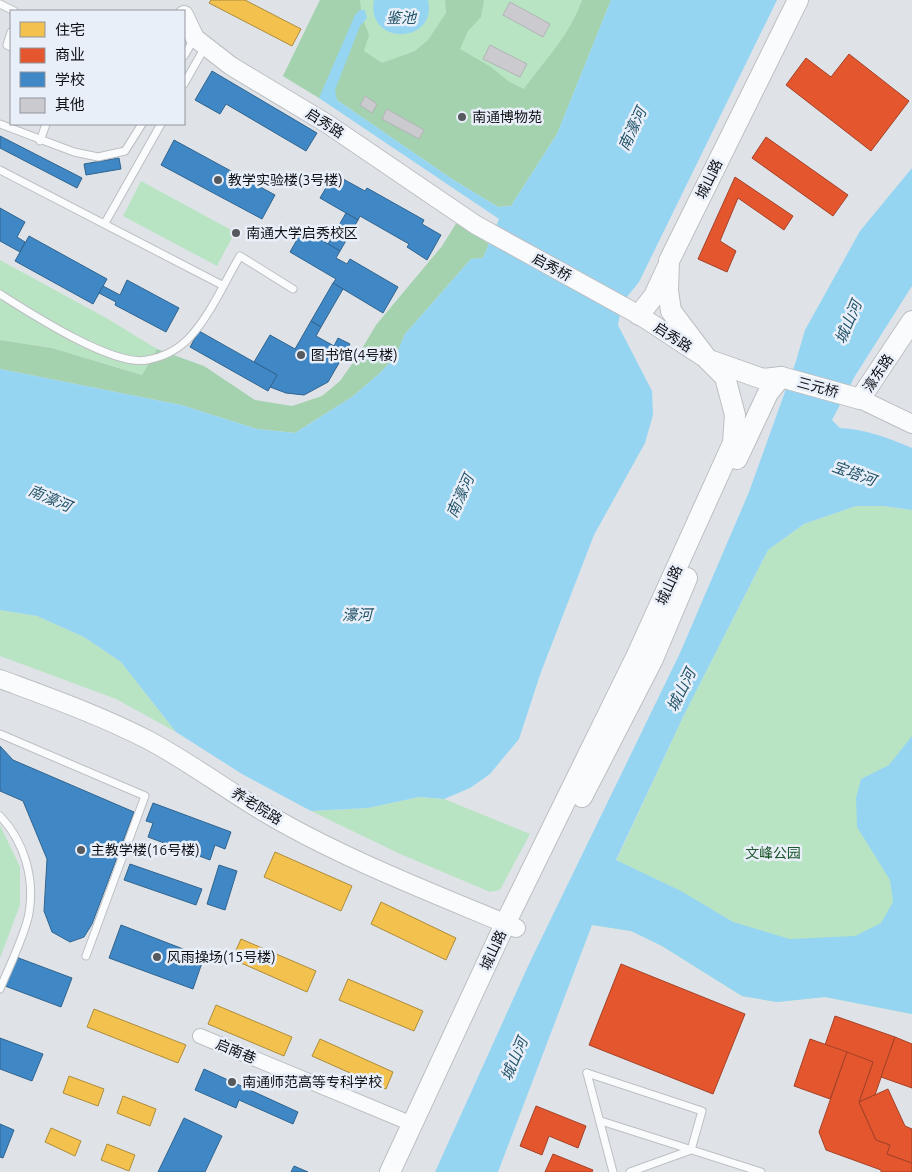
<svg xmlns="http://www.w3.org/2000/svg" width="912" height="1172" viewBox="0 0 912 1172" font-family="Ubuntu,'Noto Sans SC',sans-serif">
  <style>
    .green { fill: #b9e4c3 }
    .forest { fill: #a4d2af }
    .water { fill: #96d5f2 }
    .homes { fill: #f2c14e; stroke: #ad8c3c }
    .shops { fill: #e4572e; stroke: #a44126 }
    .schools { fill: #3f88c5; stroke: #30648f }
    .building { fill: #cbcbcf; stroke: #b2b3b6 }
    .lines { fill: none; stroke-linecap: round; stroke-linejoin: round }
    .service-casing { stroke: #bcbfc2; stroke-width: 9 }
    .minor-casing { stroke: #bcbfc2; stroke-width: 16 }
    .tertiary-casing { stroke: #bcbfc2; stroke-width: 20 }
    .secondary-casing { stroke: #bcbfc2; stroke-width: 22 }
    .service { stroke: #fafbfc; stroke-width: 7 }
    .minor { stroke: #fafbfc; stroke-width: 14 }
    .tertiary { stroke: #fafbfc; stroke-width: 18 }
    .secondary { stroke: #fafbfc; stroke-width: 20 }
    .poi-dot { fill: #56595d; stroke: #e9eff9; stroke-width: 2 }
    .labels { text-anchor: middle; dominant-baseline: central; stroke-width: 5; stroke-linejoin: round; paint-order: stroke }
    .poi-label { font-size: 14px; fill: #0d0f12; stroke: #e9eff9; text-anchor: start }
    .street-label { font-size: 14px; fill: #0d0f12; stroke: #e9eff9 }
    .park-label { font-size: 14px; fill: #1c562a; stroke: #e9eff9 }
    .water-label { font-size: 15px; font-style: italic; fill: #215267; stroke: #e9eff9 }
  </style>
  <rect width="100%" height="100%" fill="#dfe3e8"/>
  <g class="green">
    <path d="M 320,0 L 611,0 L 557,134 L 319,98 L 283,76 Z"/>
    <path d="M 141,181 L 235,232 L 217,266 L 123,216 Z"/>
    <path d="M 0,260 L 108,319 L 157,349 L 142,375 L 52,348 L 0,340 Z"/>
    <path d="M 856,506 L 883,506 L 912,510 L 912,1014 L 825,997 L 777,1002 L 742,996 L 662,946 L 631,931 L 592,925 L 616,861 L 684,715 L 768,550 L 804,524 Z"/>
    <path d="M 0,610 L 37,616 L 84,637 L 121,662 L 176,732 L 116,699 L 0,656 Z"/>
    <path d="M 419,797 L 444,799 L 530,834 L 500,890 L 490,892 L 398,853 L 311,811 L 368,808 Z"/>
    <path d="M 0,825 L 20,867 L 20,905 L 0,958 Z"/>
  </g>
  <g class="forest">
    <path d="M 320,0 L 360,0 L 362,17 L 369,35 L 364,51 L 382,63 L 415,51 L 428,40 L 446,13 L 445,0 L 484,0 L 481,17 L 468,31 L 460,49 L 491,67 L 508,81 L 524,89 C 546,58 569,37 582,0 L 611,0 L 557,134 L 511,206 L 498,207 L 452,179 L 337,100 L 319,98 L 283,76 Z"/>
    <path d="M 457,222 L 489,244 L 483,258 L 471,259 L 405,334 L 395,357 L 380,373 L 352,397 L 295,433 L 257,429 L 181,405 L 0,369 L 0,340 L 52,348 L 142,375 L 157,349 L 204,366 L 255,400 L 292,406 L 322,396 L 340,381 L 357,357 L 376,325 L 442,246 Z"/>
  </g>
  <g class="water">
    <path d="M 374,0 L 428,0 C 438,45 365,46 374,0 Z"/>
    <path d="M 611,0 L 777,0 L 639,282 L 622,303 L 618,325 L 652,391 L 653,415 L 645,443 L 594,535 L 541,672 L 519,739 L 490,774 L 470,788 L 444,799 L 419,797 L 368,808 L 311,811 L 242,774 L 176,732 L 121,662 L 84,637 L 37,616 L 0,610 L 0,369 L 181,405 L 257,429 L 295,433 L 352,397 L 380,373 L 395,357 L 405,334 L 471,259 L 483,258 L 499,219 L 319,98 L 355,15 L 360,10 L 365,10 L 367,18 L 360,26 L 335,90 L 337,100 L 452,179 L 498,207 L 511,206 L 557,134 Z"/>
    <path d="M 912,168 L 912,286 L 855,376 L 832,420 L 840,428 C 866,429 888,438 912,448 L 912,510 L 883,506 L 856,506 L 804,524 L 768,550 L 684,715 L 616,860 L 681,891 L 733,922 L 790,939 L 855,936 L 881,923 L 893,902 L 890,880 L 857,827 L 856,798 L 861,779 L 889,765 L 912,736 L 912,1014 L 825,997 L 777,1002 L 742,996 L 662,946 L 631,931 L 592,925 L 498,1172 L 435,1172 L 529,964 L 680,653 L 749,492 L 796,361 L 805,330 L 860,231 Z"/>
  </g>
  <g class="homes">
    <path d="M 211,0 L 245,0 L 301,29 L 292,46 L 209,3 Z"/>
    <path d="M 275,852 L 352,886 L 341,911 L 264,877 Z"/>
    <path d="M 381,902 L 456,938 L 446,960 L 371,924 Z"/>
    <path d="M 241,939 L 316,971 L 307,992 L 232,959 Z"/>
    <path d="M 348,979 L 423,1011 L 414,1031 L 339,1000 Z"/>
    <path d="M 216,1005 L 292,1037 L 284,1056 L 208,1024 Z"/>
    <path d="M 94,1009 L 186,1045 L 178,1063 L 87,1027 Z"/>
    <path d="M 320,1039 L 393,1072 L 386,1089 L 312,1056 Z"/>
    <path d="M 69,1076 L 104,1089 L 98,1106 L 63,1093 Z"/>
    <path d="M 123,1096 L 156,1109 L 150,1126 L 117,1113 Z"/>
    <path d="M 51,1128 L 81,1141 L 75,1156 L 45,1142 Z"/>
    <path d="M 107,1144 L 135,1155 L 129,1171 L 101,1160 Z"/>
  </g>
  <g class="shops">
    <path d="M 849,54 L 909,101 L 871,151 L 786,85 L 806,58 L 831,77 Z"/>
    <path d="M 766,137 L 848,195 L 833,216 L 752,158 Z"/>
    <path d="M 735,177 L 793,216 L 784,230 L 738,198 L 720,241 L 736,251 L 727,272 L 698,259 Z"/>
    <path d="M 621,964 L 745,1014 L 713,1094 L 589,1045 Z"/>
    <path d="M 835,1016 L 895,1037 L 875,1095 L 859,1102 L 873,1062 L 825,1045 Z"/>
    <path d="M 895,1037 L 912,1044 L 912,1088 L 881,1077 Z"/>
    <path d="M 810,1039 L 847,1052 L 830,1099 L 794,1086 Z"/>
    <path d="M 847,1052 L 873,1062 L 859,1102 L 876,1140 L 890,1145 L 887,1154 L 912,1163 L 912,1172 L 881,1172 L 881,1170 L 826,1150 L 819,1132 Z"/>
    <path d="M 888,1089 L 905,1126 L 912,1129 L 912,1163 L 887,1154 L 890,1145 L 876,1140 L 859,1102 Z"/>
    <path d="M 536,1106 L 586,1126 L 578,1148 L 549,1136 L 542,1155 L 520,1146 Z"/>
    <path d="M 553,1154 L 593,1170 L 592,1172 L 545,1172 Z"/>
  </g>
  <g class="schools">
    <path d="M 212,71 L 317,133 L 306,151 L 226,104 L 220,114 L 195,100 Z"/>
    <path d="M 0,136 L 82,178 L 77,188 L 0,148 Z"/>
    <path d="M 174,140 L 275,195 L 262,219 L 161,165 Z"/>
    <path d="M 119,158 L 121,169 L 86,175 L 84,164 Z"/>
    <path d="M 334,174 L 365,191 L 367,188 L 424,220 L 422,224 L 441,235 L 427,260 L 407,247 L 409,244 L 360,216 L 358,220 L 320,198 Z"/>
    <path d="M 0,208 L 25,222 L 17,237 L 25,242 L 20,252 L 0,241 Z"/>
    <path d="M 346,213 L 358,220 L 340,251 L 328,244 Z"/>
    <path d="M 303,229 L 340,251 L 336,258 L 347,264 L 350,259 L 398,287 L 383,313 L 333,283 L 336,279 L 290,252 Z"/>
    <path d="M 29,236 L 107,279 L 93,304 L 15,261 Z"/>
    <path d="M 127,280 L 179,308 L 166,332 L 115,305 L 116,302 L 99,293 L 103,286 L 120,295 Z"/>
    <path d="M 333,283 L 343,289 L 321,327 L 311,321 Z"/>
    <path d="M 311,321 L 321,327 L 316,336 L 334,346 L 338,338 L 350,344 L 328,382 L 304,395 L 286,393 L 270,387 L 277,375 L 254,362 L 270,335 L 295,349 Z"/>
    <path d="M 199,331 L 277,375 L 268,391 L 190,347 Z"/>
    <path d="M 0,746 L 13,760 L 134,812 L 92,924 L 84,937 L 70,942 L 52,932 L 44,911 L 47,859 L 23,801 L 0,791 Z"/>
    <path d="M 153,803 L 231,832 L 225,849 L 215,845 L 210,860 L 148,837 L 153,823 L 146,821 Z"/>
    <path d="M 130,864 L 202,889 L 196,905 L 124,880 Z"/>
    <path d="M 219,865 L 237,871 L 225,910 L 207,904 Z"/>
    <path d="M 121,925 L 204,957 L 193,989 L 109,958 Z"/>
    <path d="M 16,957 L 72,978 L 61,1007 L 5,986 Z"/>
    <path d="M 0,1038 L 43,1054 L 32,1081 L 0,1069 Z"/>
    <path d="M 204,1069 L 298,1112 L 293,1124 L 239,1100 L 236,1108 L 195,1090 Z"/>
    <path d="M 184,1118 L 222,1136 L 205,1172 L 158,1172 Z"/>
    <path d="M 0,1124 L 14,1130 L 3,1158 L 0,1157 Z"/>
    <path d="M 294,1166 L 308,1172 L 291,1172 Z"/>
  </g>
  <g class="building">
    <path d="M 510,2 L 550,24 L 543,37 L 503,15 Z"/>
    <path d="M 490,45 L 527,64 L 520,77 L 483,59 Z"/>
    <path d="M 365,96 L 377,104 L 372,113 L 360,105 Z"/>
    <path d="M 387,109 L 424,130 L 419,139 L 382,119 Z"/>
  </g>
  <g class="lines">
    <defs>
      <g id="service">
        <path d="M 0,4 L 14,11"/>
        <path d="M 11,32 L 7,45 L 11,47"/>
        <path d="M 184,56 L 194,39"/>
        <path d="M 184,84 L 205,47"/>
        <path d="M 0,124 L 74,152 L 98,157 L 125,151 L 142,124"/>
        <path d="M 40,141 L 46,124"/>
        <path d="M 0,170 L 222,285"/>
        <path d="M 105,223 L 161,124"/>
        <path d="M 0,294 C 30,313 113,367 147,360 C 163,357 179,349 190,337 C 211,314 224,283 240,256 L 293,289"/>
        <path d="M 0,734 L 145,796 L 86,956"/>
        <path d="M 0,816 C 24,841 35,878 29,913 C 26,933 8,969 0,989"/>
        <path d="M 587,1073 L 702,1111 L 691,1150 L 630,1172"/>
        <path d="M 587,1073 L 613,1172"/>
        <path d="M 601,1121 L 761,1172"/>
      </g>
      <path id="minor" d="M 200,1036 L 412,1124"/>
      <g id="tertiary">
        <path d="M 184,15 L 195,38 L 231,66 L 326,123 L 476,225 L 639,315 L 703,357"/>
        <path d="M 860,399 L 912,424"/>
        <path d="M 0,679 C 51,698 102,716 150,741 C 191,763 228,791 269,815 C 344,859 435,894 516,928"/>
      </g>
      <g id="secondary">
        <path d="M 639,315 L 654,296 L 666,270"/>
        <path d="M 712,361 L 763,379 L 781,377 L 860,399 L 912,321"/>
        <path d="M 737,459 L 768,393 L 781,377"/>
        <path d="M 582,797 L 652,661 L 687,578"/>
        <path d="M 390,1172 L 505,924 L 637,655 L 733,443 L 735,415 L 725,377 L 708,360 L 671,311 L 668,291 L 669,261 L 798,0"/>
      </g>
    </defs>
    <use href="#service" class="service-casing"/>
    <use href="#minor" class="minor-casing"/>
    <use href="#tertiary" class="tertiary-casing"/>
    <use href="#secondary" class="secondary-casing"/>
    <use href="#service" class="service"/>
    <use href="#minor" class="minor"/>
    <use href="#tertiary" class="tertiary"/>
    <use href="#secondary" class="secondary"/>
  </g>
  <g class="poi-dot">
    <circle cx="462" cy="117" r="5"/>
    <circle cx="218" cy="180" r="5"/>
    <circle cx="236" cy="233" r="5"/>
    <circle cx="301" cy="355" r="5"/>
    <circle cx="81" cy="850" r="5"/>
    <circle cx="157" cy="957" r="5"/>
    <circle cx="232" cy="1082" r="5"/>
  </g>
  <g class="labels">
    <g class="poi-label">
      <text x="472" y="117">南通博物苑</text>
      <text x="228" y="180">教学实验楼(3号楼)</text>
      <text x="246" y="233">南通大学启秀校区</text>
      <text x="311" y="355">图书馆(4号楼)</text>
      <text x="91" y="850">主教学楼(16号楼)</text>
      <text x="167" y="957">风雨操场(15号楼)</text>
      <text x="242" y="1082">南通师范高等专科学校</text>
    </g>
    <g class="street-label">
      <text transform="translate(325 123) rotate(33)">启秀路</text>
      <text transform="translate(709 179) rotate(-64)">城山路</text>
      <text transform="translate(552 267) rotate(29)">启秀桥</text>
      <text transform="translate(673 337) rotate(33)">启秀路</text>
      <text transform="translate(878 373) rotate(-56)">濠东路</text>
      <text transform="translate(818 387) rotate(15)">三元桥</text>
      <text transform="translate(669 585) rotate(-65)">城山路</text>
      <text transform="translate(257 806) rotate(32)">养老院路</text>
      <text transform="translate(493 950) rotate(-65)">城山路</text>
      <text transform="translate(236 1051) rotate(23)">启南巷</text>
    </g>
    <g class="park-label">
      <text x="773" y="853">文峰公园</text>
    </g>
    <g class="water-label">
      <text x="401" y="17">鉴池</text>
      <text transform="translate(632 129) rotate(-65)">南濠河</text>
      <text transform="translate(848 322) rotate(-67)">城山河</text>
      <text transform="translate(854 473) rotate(20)">宝塔河</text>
      <text transform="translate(460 496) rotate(-66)">南濠河</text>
      <text transform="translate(50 498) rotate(23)">南濠河</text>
      <text x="357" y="614">濠河</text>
      <text transform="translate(681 690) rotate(-64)">城山河</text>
      <text transform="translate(514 1059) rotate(-67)">城山河</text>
    </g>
  </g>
  <rect x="10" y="10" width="175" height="115" fill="#e9eff9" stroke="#91959d"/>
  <rect x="20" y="22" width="25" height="15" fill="#f2c14e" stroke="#91959d"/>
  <text x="55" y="35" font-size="15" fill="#0d0f12">住宅</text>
  <rect x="20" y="48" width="25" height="15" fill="#e4572e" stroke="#91959d"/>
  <text x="55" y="60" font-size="15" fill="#0d0f12">商业</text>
  <rect x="20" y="72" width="25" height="15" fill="#3f88c5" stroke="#91959d"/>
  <text x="55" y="85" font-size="15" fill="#0d0f12">学校</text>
  <rect x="20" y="98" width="25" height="15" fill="#cbcbcf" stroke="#91959d"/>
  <text x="55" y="110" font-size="15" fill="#0d0f12">其他</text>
</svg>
